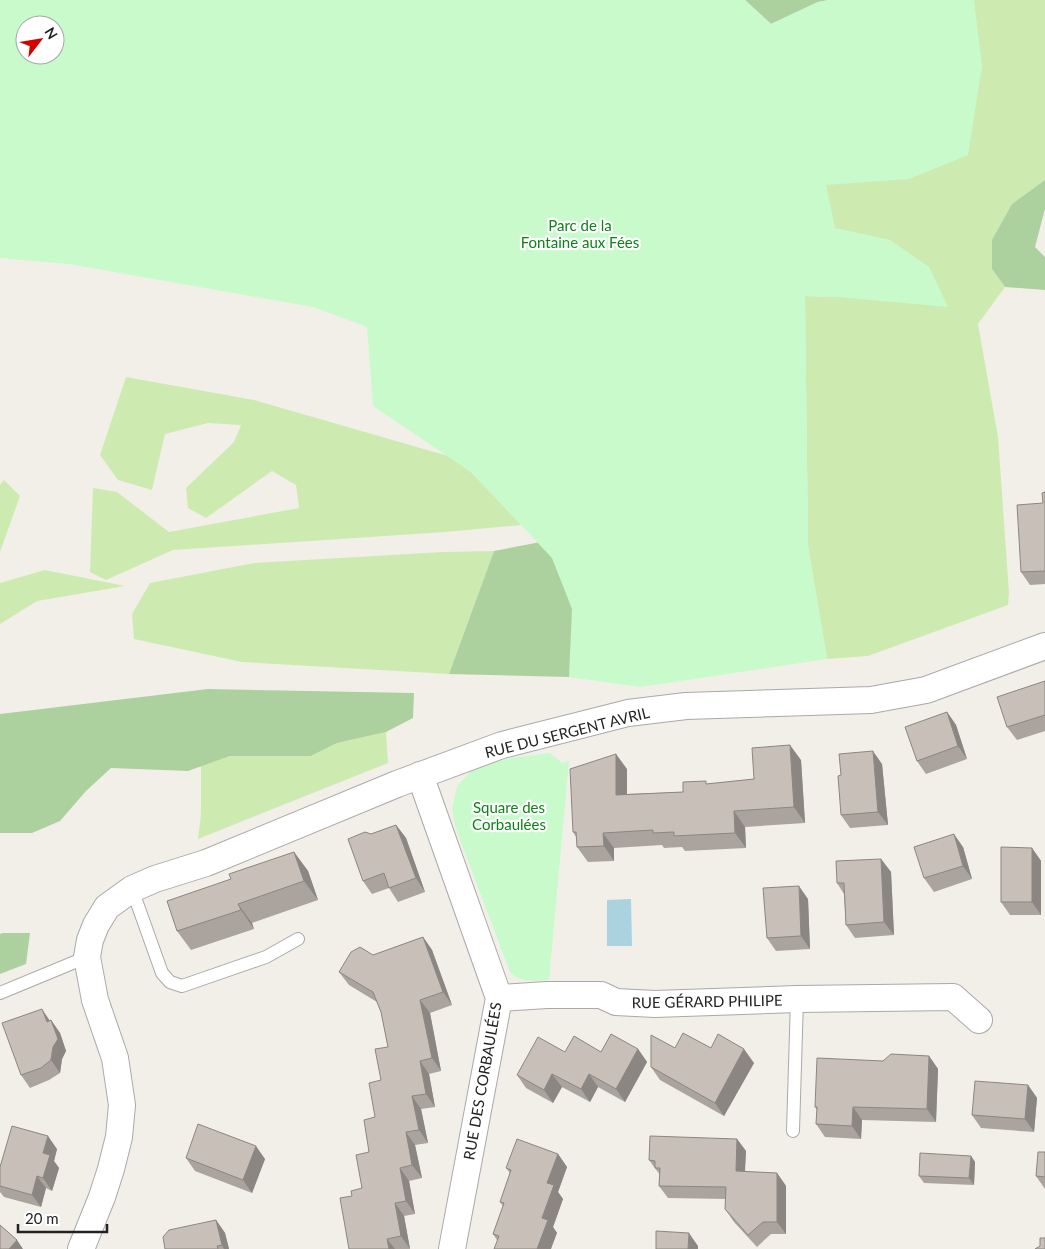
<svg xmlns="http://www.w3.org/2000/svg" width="1045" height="1249" viewBox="0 0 1045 1249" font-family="Lato,sans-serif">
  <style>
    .grass { fill: #cdebb0 }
    .forest { fill: #add19e }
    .park { fill: #c8facc; fill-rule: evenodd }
    .water { fill: #aad3df }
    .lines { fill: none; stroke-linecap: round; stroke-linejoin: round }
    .lane-casing { stroke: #a9a9a9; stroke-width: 14 }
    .street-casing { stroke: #a9a9a9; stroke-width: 28 }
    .lane { stroke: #fff; stroke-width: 12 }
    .street { stroke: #fff; stroke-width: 26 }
    .wall { fill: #aba49e }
    .shaded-wall { fill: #8b8681 }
    .building { fill: #c7bfb8; stroke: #8b8681 }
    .labels { text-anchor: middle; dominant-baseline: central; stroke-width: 4.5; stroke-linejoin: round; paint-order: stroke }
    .park-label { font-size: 15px; fill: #0c8416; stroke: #fff }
    .street-label { font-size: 15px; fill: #222; stroke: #fff }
  </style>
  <rect width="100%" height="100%" fill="#f2efe9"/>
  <g class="grass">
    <path d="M 745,0 L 771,24 L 829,0 L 1045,0 L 1045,180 L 1012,204 L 992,269 L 1005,287 L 978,324 L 998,437 L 1009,593 L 1008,605 L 868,656 L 827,659 L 808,546 L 805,296 L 838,297 Z"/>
    <path d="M 126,377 L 254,400 L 448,456 L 471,472 L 522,525 L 445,532 L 173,550 L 106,580 L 90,572 L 93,488 L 117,492 L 169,532 L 299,508 L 296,485 L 272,471 L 206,518 L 188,508 L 186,488 L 234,442 L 241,425 L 208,423 L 165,434 L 152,490 L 118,480 L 100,455 Z"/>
    <path d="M 4,480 L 20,496 L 0,552 L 0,485 Z"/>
    <path d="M 494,551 L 449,674 L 242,662 L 134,639 L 132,614 L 150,583 L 254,563 L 443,552 Z"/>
    <path d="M 45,570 L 125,586 L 37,601 L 0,624 L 0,583 Z"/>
    <path d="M 386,732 L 388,763 L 198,839 L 201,814 L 201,766 L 230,756 L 311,756 L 337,743 Z"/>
  </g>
  <g class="forest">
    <path d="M 745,0 L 829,0 L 818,2 L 771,24 Z"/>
    <path d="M 1045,180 L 1045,209 L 1035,247 L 1045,257 L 1045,290 L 1005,287 L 992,269 L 992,240 L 1012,204 Z"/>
    <path d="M 556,539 L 671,602 L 569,677 L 449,674 L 494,551 Z"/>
    <path d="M 208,689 L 414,693 L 413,718 L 386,732 L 337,743 L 311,756 L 230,756 L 188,771 L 111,768 L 86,791 L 60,821 L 32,833 L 0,833 L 0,714 Z"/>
    <path d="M 3,933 L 30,933 L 26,964 L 0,974 L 0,934 Z"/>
  </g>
  <g class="park">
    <path d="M 0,0 L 745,0 L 771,24 L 818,2 L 829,0 L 974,0 L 982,66 L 968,155 L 909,179 L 826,185 L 835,228 L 890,240 L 929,267 L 948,307 L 838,297 L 805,296 L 808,546 L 827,659 L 640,687 L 569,677 L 572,609 L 552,558 L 471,472 L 373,406 L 367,327 L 313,307 L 69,264 L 0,258 ZM 25,25 L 55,25 L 55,55 L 25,55 Z"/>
    <path d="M 550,753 L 562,763 L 569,761 L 549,980 C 534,981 521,983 510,972 L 456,829 L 452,809 L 457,786 L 472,770 L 504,759 Z"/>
  </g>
  <path class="water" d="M 631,899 L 632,946 L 607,946 L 607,900 Z"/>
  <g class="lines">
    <defs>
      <g id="lane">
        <path d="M 132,889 L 162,973 L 170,982 L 182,986 L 266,957 L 298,939"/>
        <path d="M 0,993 L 87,957"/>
        <path d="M 793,1131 L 797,999"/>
      </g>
      <g id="street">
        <path d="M 420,775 L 499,998 L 452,1249"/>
        <path d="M 499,998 L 547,995 L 601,995 L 616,1002 L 655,1004 L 797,999 L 953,997 L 979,1020"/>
        <path d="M 81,1249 L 102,1197 L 111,1169 L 119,1137 L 122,1105 L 115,1058 L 95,1000 L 87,957 L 90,940 L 96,925 L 107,907 L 132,889 L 155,879 L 206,863 L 397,784 L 502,745 L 628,713 L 686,706 L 871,700 L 926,690 L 1045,646"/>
      </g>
    </defs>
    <use href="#lane" class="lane-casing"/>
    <use href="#street" class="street-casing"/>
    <use href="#lane" class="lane"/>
    <use href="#street" class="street"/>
  </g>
  <g class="wall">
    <path d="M 1045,492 L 1045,584 L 1030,585 L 1021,572 L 1043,503 Z"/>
    <path d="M 1045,681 L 1045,731 L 1017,740 L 1007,727 Z"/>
    <path d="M 947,712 L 956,725 L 967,759 L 926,774 L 917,761 Z"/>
    <path d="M 801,760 L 805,823 L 745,827 L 746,848 L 685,851 L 682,847 L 664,848 L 662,845 L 614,848 L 614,861 L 588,862 L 577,847 L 577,838 L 573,832 L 627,769 L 627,794 L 683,792 L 708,784 L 754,779 Z"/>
    <path d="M 882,764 L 888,825 L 850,828 L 841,815 Z"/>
    <path d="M 396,825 L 406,838 L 425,892 L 398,902 L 389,888 L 372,894 L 363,881 L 371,834 Z"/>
    <path d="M 963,847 L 972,879 L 934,892 L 924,878 Z"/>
    <path d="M 1032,848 L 1041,861 L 1041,915 L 1010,915 L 1001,902 Z"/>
    <path d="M 294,852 L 308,871 L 318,900 L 252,923 L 254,929 L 191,950 L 177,931 L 231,879 Z"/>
    <path d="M 881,859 L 891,872 L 894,935 L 855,938 L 846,925 L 844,894 L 837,883 Z"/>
    <path d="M 808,899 L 810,949 L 776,951 L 767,938 Z"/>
    <path d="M 423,937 L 432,950 L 452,1005 L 430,1013 L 441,1071 L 429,1074 L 435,1107 L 421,1109 L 428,1143 L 415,1145 L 422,1178 L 409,1181 L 415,1214 L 404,1216 L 410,1249 L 349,1249 L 352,1196 L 362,1188 L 388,1047 L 381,1012 L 377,1002 L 349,985 L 339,972 L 373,955 Z"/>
    <path d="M 51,1020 L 60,1033 L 66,1051 L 62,1059 L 60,1073 L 49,1080 L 30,1088 L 21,1075 L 50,1021 Z"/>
    <path d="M 675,1048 L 711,1048 L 754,1063 L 724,1116 L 660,1080 L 651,1067 Z"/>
    <path d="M 638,1049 L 647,1062 L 625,1102 L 598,1087 L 590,1102 L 562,1087 L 553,1103 L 526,1088 L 517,1075 L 565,1052 L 601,1052 Z"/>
    <path d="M 929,1056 L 938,1069 L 936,1122 L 862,1120 L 861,1139 L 825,1137 L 816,1124 L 817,1110 L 815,1107 L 883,1061 Z"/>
    <path d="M 1028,1085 L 1037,1098 L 1034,1132 L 981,1128 L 972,1115 Z"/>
    <path d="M 737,1139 L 746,1151 L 745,1172 L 777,1173 L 786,1186 L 786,1234 L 771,1234 L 757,1247 L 734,1222 L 725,1209 L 726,1199 L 668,1198 L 659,1186 L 660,1175 L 649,1160 Z"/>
    <path d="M 57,1149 L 54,1161 L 59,1168 L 52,1191 L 46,1188 L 41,1207 L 4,1197 L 0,1192 L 0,1167 Z"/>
    <path d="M 1045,1152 L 1045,1189 L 1036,1176 Z"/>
    <path d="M 558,1154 L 567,1167 L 558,1192 L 563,1199 L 553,1227 L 557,1233 L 497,1240 L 493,1234 L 503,1206 L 500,1202 L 510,1173 L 506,1168 Z"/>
    <path d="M 971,1156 L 975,1162 L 974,1185 L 924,1183 L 919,1176 Z"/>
    <path d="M 186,1158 L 265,1159 L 252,1193 L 195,1171 Z"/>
    <path d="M 216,1220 L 225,1233 L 229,1249 L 165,1249 Z"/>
  </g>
  <g class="shaded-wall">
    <path d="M 947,712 L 956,725 L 967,759 L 958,746 Z"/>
    <path d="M 790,745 L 801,760 L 805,823 L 794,807 Z"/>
    <path d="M 873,751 L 882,764 L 888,825 L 878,812 Z"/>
    <path d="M 616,754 L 627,769 L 627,810 L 616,795 Z"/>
    <path d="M 734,811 L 745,827 L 746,848 L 735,833 Z"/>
    <path d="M 396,825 L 406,838 L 425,892 L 416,878 Z"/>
    <path d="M 603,833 L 614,848 L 614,861 L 604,846 Z"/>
    <path d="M 954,834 L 963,847 L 972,879 L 963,866 Z"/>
    <path d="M 1032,848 L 1041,861 L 1041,915 L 1032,902 Z"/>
    <path d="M 294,852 L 308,871 L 318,900 L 304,881 Z"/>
    <path d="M 881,859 L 891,872 L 894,935 L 884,922 Z"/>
    <path d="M 799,886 L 808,899 L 810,949 L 801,936 Z"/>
    <path d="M 238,904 L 252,923 L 254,929 L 241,910 Z"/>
    <path d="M 423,937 L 432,950 L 452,1005 L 443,992 Z"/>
    <path d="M 420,1000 L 430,1013 L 441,1071 L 432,1058 Z"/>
    <path d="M 42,1009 L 50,1021 L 47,1022 Z"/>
    <path d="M 51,1020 L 60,1033 L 66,1051 L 62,1059 L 60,1073 L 51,1060 Z"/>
    <path d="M 638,1049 L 647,1062 L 625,1102 L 616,1089 Z"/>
    <path d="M 744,1049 L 754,1063 L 724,1116 L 715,1103 Z"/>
    <path d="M 929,1056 L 938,1069 L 936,1122 L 927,1109 Z"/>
    <path d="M 420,1061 L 429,1074 L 435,1107 L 426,1094 Z"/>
    <path d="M 552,1074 L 562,1087 L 553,1103 L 544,1090 Z"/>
    <path d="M 589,1074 L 598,1087 L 590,1102 L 581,1089 Z"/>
    <path d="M 1028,1085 L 1037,1098 L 1034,1132 L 1025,1119 Z"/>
    <path d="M 412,1096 L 421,1109 L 428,1143 L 419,1130 Z"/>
    <path d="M 853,1107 L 862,1120 L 861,1139 L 852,1126 Z"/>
    <path d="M 406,1132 L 415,1145 L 422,1178 L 412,1165 Z"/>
    <path d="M 48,1136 L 57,1149 L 54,1161 L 59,1168 L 52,1191 L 43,1178 L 43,1153 Z"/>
    <path d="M 737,1139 L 746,1151 L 744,1184 L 736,1171 Z"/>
    <path d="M 256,1146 L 265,1159 L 252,1193 L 243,1180 Z"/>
    <path d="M 558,1154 L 567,1167 L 558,1192 L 563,1199 L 553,1227 L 557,1233 L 551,1249 L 537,1249 L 547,1183 Z"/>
    <path d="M 971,1156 L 975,1162 L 974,1185 L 969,1178 Z"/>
    <path d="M 400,1168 L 409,1181 L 415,1214 L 406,1201 Z"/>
    <path d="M 777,1173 L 786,1186 L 786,1234 L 777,1222 Z"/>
    <path d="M 37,1176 L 46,1188 L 41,1207 L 32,1195 Z"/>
    <path d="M 395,1203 L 404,1216 L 410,1249 L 401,1236 Z"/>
    <path d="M 216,1220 L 225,1233 L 229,1249 L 224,1249 L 222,1245 Z"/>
    <path d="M 689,1233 L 698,1246 L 698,1249 L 688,1249 Z"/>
    <path d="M 387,1239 L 395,1249 L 389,1249 Z"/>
    <path d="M 17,1240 L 23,1249 L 9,1249 Z"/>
  </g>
  <g class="building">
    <path d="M 1045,492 L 1045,571 L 1021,572 L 1017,505 L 1043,503 L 1042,493 Z"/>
    <path d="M 1045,681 L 1045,715 L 1007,727 L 997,697 Z"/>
    <path d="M 947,712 L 958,746 L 917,761 L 905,727 Z"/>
    <path d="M 790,745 L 794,807 L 734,811 L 735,833 L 674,836 L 674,832 L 653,833 L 653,830 L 603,833 L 604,846 L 577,847 L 576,832 L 573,832 L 570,769 L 616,754 L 616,795 L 683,792 L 683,782 L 706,781 L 706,784 L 754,779 L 752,748 Z"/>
    <path d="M 873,751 L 878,812 L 841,815 L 838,776 L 841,775 L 839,754 Z"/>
    <path d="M 396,825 L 416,878 L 389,888 L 384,873 L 363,881 L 348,839 L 365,832 L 371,834 Z"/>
    <path d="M 954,834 L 963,866 L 924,878 L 914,847 Z"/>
    <path d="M 1001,847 L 1032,848 L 1032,902 L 1001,902 Z"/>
    <path d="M 294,852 L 304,881 L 238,904 L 241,910 L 177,931 L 167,901 L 231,879 L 229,874 Z"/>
    <path d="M 881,859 L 884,922 L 846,925 L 844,883 L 837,883 L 836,861 Z"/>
    <path d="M 799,886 L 801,936 L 767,938 L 763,888 Z"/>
    <path d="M 423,937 L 443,992 L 420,1000 L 432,1058 L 420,1061 L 426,1094 L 412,1096 L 419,1130 L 406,1132 L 412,1165 L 400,1168 L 406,1201 L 395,1203 L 401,1236 L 387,1239 L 389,1249 L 349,1249 L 340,1198 L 352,1196 L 351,1191 L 362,1188 L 356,1155 L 369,1152 L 364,1120 L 375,1117 L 369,1083 L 381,1080 L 375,1049 L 388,1047 L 381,1012 L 373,992 L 339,972 L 351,952 L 360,947 L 373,955 Z"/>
    <path d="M 42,1009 L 47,1022 L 51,1020 L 58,1039 L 53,1047 L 51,1060 L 41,1068 L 21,1075 L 2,1023 Z"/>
    <path d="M 683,1033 L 711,1048 L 718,1034 L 744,1049 L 715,1103 L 651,1067 L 651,1035 L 675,1048 Z"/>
    <path d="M 611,1034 L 638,1049 L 616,1089 L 589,1074 L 581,1089 L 552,1074 L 544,1090 L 517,1075 L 538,1037 L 565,1052 L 574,1036 L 601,1052 Z"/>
    <path d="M 891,1054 L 929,1056 L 927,1109 L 853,1107 L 852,1126 L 816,1124 L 817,1107 L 815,1107 L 817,1058 L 883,1061 Z"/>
    <path d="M 975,1081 L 1028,1085 L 1025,1119 L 972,1115 Z"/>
    <path d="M 198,1124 L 256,1146 L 243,1180 L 186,1158 Z"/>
    <path d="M 12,1126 L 48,1136 L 43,1153 L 50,1155 L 43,1178 L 37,1176 L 32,1195 L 0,1186 L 0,1167 Z"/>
    <path d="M 650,1136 L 737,1139 L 736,1171 L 777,1173 L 777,1222 L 763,1222 L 748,1235 L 725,1209 L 726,1187 L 659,1186 L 660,1168 L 655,1168 L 655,1161 L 649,1160 Z"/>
    <path d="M 517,1139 L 558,1154 L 547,1183 L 554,1185 L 542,1218 L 548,1220 L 537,1249 L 494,1249 L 499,1236 L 493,1234 L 504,1203 L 500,1202 L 511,1170 L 506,1168 Z"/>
    <path d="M 1038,1152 L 1045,1152 L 1045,1177 L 1036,1176 Z"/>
    <path d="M 920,1153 L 971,1156 L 969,1178 L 919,1176 Z"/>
    <path d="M 216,1220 L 222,1245 L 217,1246 L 218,1249 L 165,1249 L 163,1237 L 169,1230 Z"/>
    <path d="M 0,1225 L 17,1240 L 9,1249 L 0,1249 Z"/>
    <path d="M 656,1231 L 689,1233 L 688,1249 L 656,1249 Z"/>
    <path d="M 1040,1238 L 1045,1238 L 1045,1249 L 1035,1249 L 1040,1246 Z"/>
  </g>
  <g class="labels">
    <g class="park-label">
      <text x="580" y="225">Parc de la<tspan x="580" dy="17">Fontaine aux Fées</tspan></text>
      <text x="509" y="807">Square des<tspan x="509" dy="17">Corbaulées</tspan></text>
    </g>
    <g class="street-label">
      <text transform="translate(567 732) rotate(-14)">RUE DU SERGENT AVRIL</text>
      <text transform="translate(707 1001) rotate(-1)">RUE GÉRARD PHILIPE</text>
      <text transform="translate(482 1081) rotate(-80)">RUE DES CORBAULÉES</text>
    </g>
  </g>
  <g transform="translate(40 40) rotate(59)"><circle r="24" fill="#ffffff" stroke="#a7a7a7"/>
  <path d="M0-4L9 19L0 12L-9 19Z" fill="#d40000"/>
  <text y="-8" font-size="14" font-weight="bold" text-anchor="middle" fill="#222222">N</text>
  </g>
  <path d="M18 1224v8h89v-8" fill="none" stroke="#222222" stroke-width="2.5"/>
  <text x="25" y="1224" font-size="15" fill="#222222" stroke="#ffffff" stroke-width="4" paint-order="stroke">20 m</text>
</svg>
